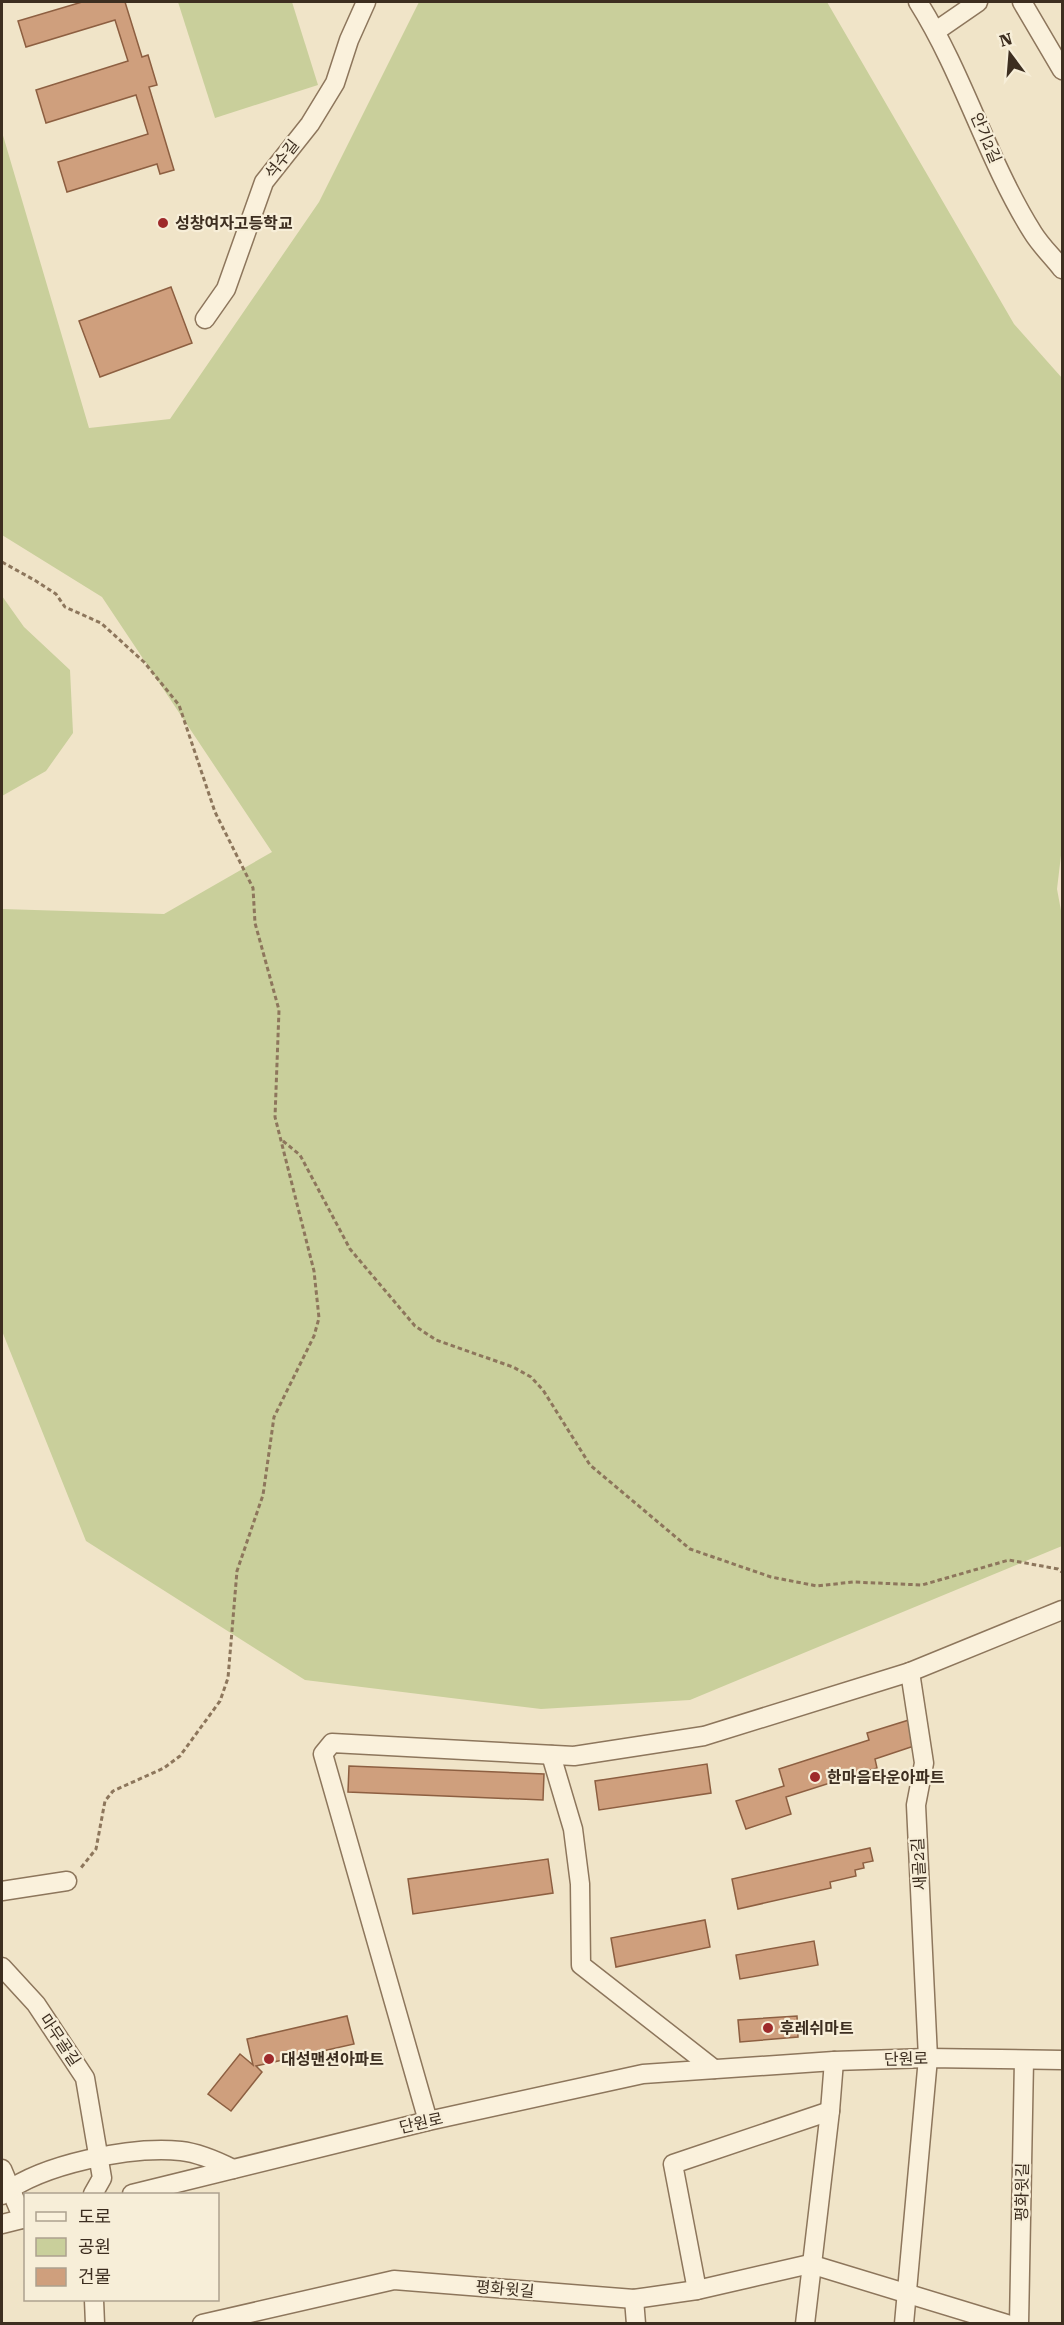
<svg xmlns="http://www.w3.org/2000/svg" width="1064" height="2325" viewBox="0 0 1064 2325" font-family="'Roboto Serif','Noto Sans KR',serif">
  <style>
    .green { fill: #c9cf9b }
    .building { fill: #cf9f7d; stroke: #8d5f41; stroke-width: 1.5 }
    .lines { fill: none; stroke-linecap: round; stroke-linejoin: round }
    .minor-casing { stroke: #8d765c; stroke-width: 21 }
    .path { stroke: #8d765c; stroke-width: 3; stroke-dasharray: 4.5 3; stroke-linecap: butt }
    .minor { stroke: #faf1dc; stroke-width: 18 }
    .poi-dot { fill: #9e2a2b; stroke: #f7eed8; stroke-width: 2 }
    .labels { text-anchor: middle; dominant-baseline: central; stroke-width: 4.5; stroke-linejoin: round; paint-order: stroke }
    .street-label { font-size: 16px; fill: #3d2e20; stroke: #f7eed8 }
    .poi-label { font-size: 16px; font-weight: bold; fill: #3d2e20; stroke: #f7eed8; text-anchor: start }
  </style>
  <rect width="100%" height="100%" fill="#f0e4c8"/>
  <g class="green">
    <path d="M 178,2 L 292,2 L 318,85 L 215,118 Z"/>
    <path d="M 419,2 L 827,2 L 1014,324 L 1062,378 L 1062,847 L 1057,889 L 1062,916 L 1062,1546 L 690,1700 L 541,1709 L 305,1680 L 86,1541 L 2,1331 L 2,909 L 164,914 L 272,852 L 102,597 L 2,535 L 2,132 L 89,428 L 170,419 L 319,202 Z"/>
    <path d="M 2,596 L 24,627 L 70,670 L 73,733 L 46,771 L 2,796 Z"/>
  </g>
  <g class="building">
    <path d="M 82,2 L 125,2 L 142,57 L 148,55 L 157,85 L 149,87 L 174,170 L 160,174 L 157,164 L 67,192 L 58,162 L 148,134 L 136,95 L 46,123 L 36,90 L 128,61 L 115,20 L 26,47 L 18,21 Z"/>
    <path d="M 171,287 L 192,343 L 100,377 L 79,321 Z"/>
    <path d="M 912,1719 L 920,1744 L 875,1759 L 877,1768 L 786,1797 L 791,1814 L 746,1829 L 736,1801 L 784,1786 L 779,1769 L 869,1740 L 867,1733 Z"/>
    <path d="M 707,1764 L 711,1793 L 599,1810 L 595,1781 Z"/>
    <path d="M 349,1766 L 544,1774 L 543,1800 L 348,1792 Z"/>
    <path d="M 870,1848 L 873,1861 L 863,1863 L 864,1868 L 855,1870 L 856,1876 L 830,1882 L 831,1888 L 738,1909 L 732,1879 Z"/>
    <path d="M 548,1859 L 553,1893 L 413,1914 L 408,1879 Z"/>
    <path d="M 705,1920 L 710,1947 L 616,1967 L 611,1938 Z"/>
    <path d="M 814,1941 L 818,1965 L 740,1979 L 736,1955 Z"/>
    <path d="M 347,2016 L 354,2044 L 256,2066 L 262,2072 L 231,2111 L 208,2094 L 240,2054 L 253,2065 L 247,2039 Z"/>
    <path d="M 797,2016 L 798,2037 L 740,2042 L 738,2020 Z"/>
  </g>
  <g class="lines">
    <defs>
      <g id="minor">
        <path d="M 918,2 C 964,75 987,160 1033,233 C 1041,246 1053,257 1062,269"/>
        <path d="M 1022,2 L 1062,70"/>
        <path d="M 936,31 L 978,2"/>
        <path d="M 205,319 L 226,289 L 264,182 L 310,124 L 335,83 L 349,40 L 366,2"/>
        <path d="M 551,1755 L 573,1829 L 580,1884 L 581,1965 L 714,2069"/>
        <path d="M 2,1891 L 67,1881"/>
        <path d="M 2,1967 L 36,2004 L 85,2078 L 102,2178 L 93,2194"/>
        <path d="M 428,2121 L 323,1754 L 332,1743 L 574,1756 L 704,1736 L 910,1672 L 1062,1610"/>
        <path d="M 2,2169 L 23,2219"/>
        <path d="M 132,2194 L 428,2121 L 643,2074 L 834,2061 L 928,2058 L 1062,2060"/>
        <path d="M 2,2195 C 41,2164 131,2146 181,2151 C 199,2153 217,2161 233,2169"/>
        <path d="M 2,2224 L 26,2218"/>
        <path d="M 697,2290 L 673,2164 L 830,2111"/>
        <path d="M 634,2299 L 636,2324"/>
        <path d="M 94,2300 L 95,2324"/>
        <path d="M 202,2324 L 394,2280 L 634,2299 L 697,2290 L 810,2264 L 1007,2324"/>
        <path d="M 805,2324 L 830,2111 L 834,2061"/>
        <path d="M 904,2324 L 928,2058 L 916,1805 L 924,1763 L 910,1672"/>
        <path d="M 1019,2324 L 1024,2060"/>
      </g>
    </defs>
    <use href="#minor" class="minor-casing"/>
    <g class="path">
      <path d="M 2,562 L 36,581 L 56,594 L 65,607 L 101,623 L 144,662 L 179,705 L 215,812 L 253,888 L 255,923 L 279,1010 L 275,1117 L 314,1271 L 319,1318 L 314,1336 L 274,1417 L 263,1495 L 237,1571 L 228,1678 L 220,1701 L 180,1756 L 164,1768 L 113,1791 L 105,1801 L 96,1849 L 80,1869"/>
      <path d="M 283,1141 L 300,1155 L 350,1249 L 415,1326 L 436,1340 L 513,1367 L 531,1377 L 543,1390 L 590,1465 L 690,1549 L 771,1577 L 817,1586 L 853,1582 L 922,1585 L 1009,1560 L 1058,1569 L 1062,1572"/>
    </g>
    <use href="#minor" class="minor"/>
  </g>
  <g class="poi-dot">
    <circle cx="163" cy="223" r="6"/>
    <circle cx="815" cy="1777" r="6"/>
    <circle cx="768" cy="2028" r="6"/>
    <circle cx="269" cy="2059" r="6"/>
  </g>
  <g class="labels">
    <g class="street-label">
      <text transform="translate(986 138) rotate(67)">안기2길</text>
      <text transform="translate(282 159) rotate(-52)">석수길</text>
      <text transform="translate(919 1864) rotate(-93)">새골2길</text>
      <text transform="translate(60 2040) rotate(56)">마무골길</text>
      <text transform="translate(906 2059) rotate(-1)">단원로</text>
      <text transform="translate(421 2123) rotate(-13)">단원로</text>
      <text transform="translate(1022 2192) rotate(-89)">평화윗길</text>
      <text transform="translate(505 2289) rotate(5)">평화윗길</text>
    </g>
    <g class="poi-label">
      <text x="175" y="223">성창여자고등학교</text>
      <text x="827" y="1777">한마음타운아파트</text>
      <text x="780" y="2028">후레쉬마트</text>
      <text x="281" y="2059">대성맨션아파트</text>
    </g>
  </g>
  <rect width="1064" height="2325" fill="none" stroke="#3d2e20" stroke-width="6"/>
  <rect x="24" y="2193" width="195" height="108" fill="#f7eed8" stroke="#ada18e" stroke-width="1.5"/>
  <rect x="36" y="2212" width="30" height="9" fill="#faf1dc" stroke="#ada18e" stroke-width="1.5"/>
  <text x="78" y="2223" font-size="18" fill="#3d2e20">도로</text>
  <rect x="36" y="2238" width="30" height="18" fill="#c9cf9b" stroke="#ada18e" stroke-width="1.5"/>
  <text x="78" y="2253" font-size="18" fill="#3d2e20">공원</text>
  <rect x="36" y="2268" width="30" height="18" fill="#cf9f7d" stroke="#ada18e" stroke-width="1.5"/>
  <text x="78" y="2283" font-size="18" fill="#3d2e20">건물</text>
  <g transform="translate(1010 54) rotate(344)" stroke="#f7eed8" stroke-width="4.5" paint-order="stroke">
  <path d="M0-4.5L10 22L0 15L-10 22Z" fill="#3d2e20"/>
  <text y="-9" font-size="16" font-weight="bold" text-anchor="middle" fill="#3d2e20">N</text>
  </g>
</svg>
